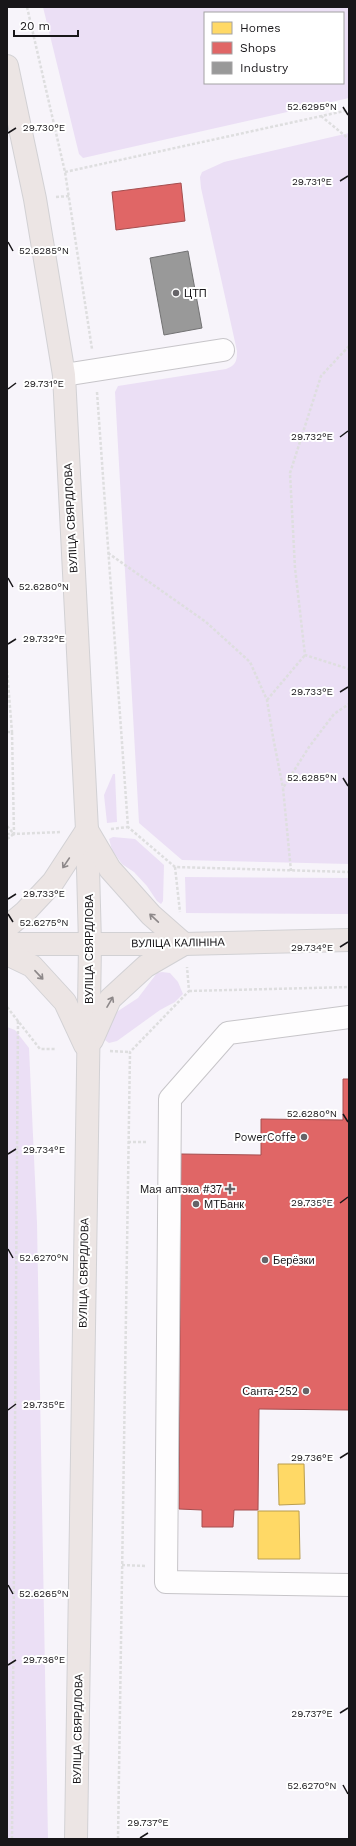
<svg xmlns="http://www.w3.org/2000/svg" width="356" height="1846" viewBox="0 0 356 1846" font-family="'Work Sans',sans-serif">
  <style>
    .green { fill: #ebdff5; fill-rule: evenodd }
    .homes { fill: #ffd966; stroke: #ba9e4f }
    .shops { fill: #e06666; stroke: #a44e4f }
    .industry { fill: #999; stroke: #727273 }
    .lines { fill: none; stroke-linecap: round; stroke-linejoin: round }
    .minor-casing { stroke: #c7c5c9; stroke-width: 24 }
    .major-casing { stroke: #d2d1d4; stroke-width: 24 }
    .path { stroke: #dededf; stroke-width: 2.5; stroke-dasharray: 3 2; stroke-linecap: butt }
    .minor { stroke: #fefdfe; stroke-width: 22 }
    .major { stroke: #ece5e4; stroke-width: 22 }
    .oneway { stroke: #8d8889 }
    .ticks { fill: none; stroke: #181619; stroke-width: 1.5 }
    .poi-dot { fill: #666468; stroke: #fff; stroke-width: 1.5 }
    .labels { text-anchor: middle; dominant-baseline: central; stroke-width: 4; stroke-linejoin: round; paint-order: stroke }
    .poi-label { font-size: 11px; fill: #181619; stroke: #fff; text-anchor: start }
    .street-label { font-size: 11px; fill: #181619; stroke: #fff }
    .ticks-label { font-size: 10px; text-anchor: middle; fill: #181619; stroke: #fff; stroke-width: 4; stroke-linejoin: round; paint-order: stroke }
  </style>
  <rect width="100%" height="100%" fill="#f7f4fa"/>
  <g class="green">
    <path d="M 43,7 L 349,7 L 349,98 L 83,158 L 79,154 ZM 205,13 L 343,13 L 343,83 L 205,83 Z"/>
    <path d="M 349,133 L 349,864 L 182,860 L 139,823 L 115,392 L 118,386 L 226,369 C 236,365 237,361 237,351 L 201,188 L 200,177 L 202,172 L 224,162 Z"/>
    <path d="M 113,774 L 115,774 L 117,822 L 107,823 L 104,795 Z"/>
    <path d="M 113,837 L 135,839 L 164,865 L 163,901 L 161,904 L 157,901 L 147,886 L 134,872 L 122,864 L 112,850 L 109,839 Z"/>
    <path d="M 185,877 L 349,878 L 349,914 L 186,913 Z"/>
    <path d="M 162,972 L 170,973 L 178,982 L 183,994 L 175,1002 L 160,1010 L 117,1041 L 109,1043 L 105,1040 L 112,1015 L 138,998 L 157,973 Z"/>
    <path d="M 7,1027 L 15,1030 L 29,1048 L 37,1223 L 48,1839 L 7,1839 Z"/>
  </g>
  <g class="homes">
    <path d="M 278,1464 L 304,1464 L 305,1504 L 279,1505 Z"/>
    <path d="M 258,1511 L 299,1511 L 300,1559 L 258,1559 Z"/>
  </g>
  <g class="shops">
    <path d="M 181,183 L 185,221 L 116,230 L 112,192 Z"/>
    <path d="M 343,1079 L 349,1079 L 349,1410 L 259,1409 L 258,1510 L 234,1510 L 233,1527 L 202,1527 L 202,1510 L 179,1509 L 181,1154 L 261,1155 L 261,1119 L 343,1120 Z"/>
  </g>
  <path class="industry" d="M 188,251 L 202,328 L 164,335 L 150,258 Z"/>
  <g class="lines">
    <defs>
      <g id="minor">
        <path d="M 64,375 L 223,350"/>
        <path d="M 349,1017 L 228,1033 L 170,1099 L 166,1582 L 349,1585"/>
      </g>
      <g id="major">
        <path d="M 7,66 L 35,199 L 64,375 L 87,830 L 90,944 L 76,1839"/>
        <path d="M 7,927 L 25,912 L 53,882 L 87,830 L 110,869 L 151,915 L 184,944 L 146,966 L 110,999 L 92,1040"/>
        <path d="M 7,944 L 184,944 L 349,940"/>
        <path d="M 7,954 L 32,966 L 65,1002 L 85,1045"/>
      </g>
    </defs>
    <use href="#minor" class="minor-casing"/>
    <use href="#major" class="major-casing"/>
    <g class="path">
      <path d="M 27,7 L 65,172 L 92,349"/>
      <path d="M 321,116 L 349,139"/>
      <path d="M 65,172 L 349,110"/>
      <path d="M 56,197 L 69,196"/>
      <path d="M 349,346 L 321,376 L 290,473 L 295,568 L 305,655 L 349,669"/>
      <path d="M 97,392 L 128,827 L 175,867 L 349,872"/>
      <path d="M 108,553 L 206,622 L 250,662 L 267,700 L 273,737 L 283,788"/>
      <path d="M 7,670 L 12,732"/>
      <path d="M 267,700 L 305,655"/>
      <path d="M 7,732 L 12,732 L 14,834 L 61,832"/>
      <path d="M 7,826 L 14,834 L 7,834"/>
      <path d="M 111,829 L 128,827"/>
      <path d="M 7,839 L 14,834"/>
      <path d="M 175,867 L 180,912"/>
      <path d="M 291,871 L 283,788 L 309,747 L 334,714 L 349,704"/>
      <path d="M 189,991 L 349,987"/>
      <path d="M 7,1007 L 40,1049 L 55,1049"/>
      <path d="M 110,1051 L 130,1052"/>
      <path d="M 128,1142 L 148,1142"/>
      <path d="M 122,1565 L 146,1566"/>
      <path d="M 12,1839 L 18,1021"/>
      <path d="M 118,1839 L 130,1052 L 189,991 L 187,967"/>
    </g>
    <use href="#minor" class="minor"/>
    <use href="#major" class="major"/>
  </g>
  <defs><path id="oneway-shaft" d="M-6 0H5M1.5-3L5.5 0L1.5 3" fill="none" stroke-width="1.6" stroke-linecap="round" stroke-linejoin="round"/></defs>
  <g class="oneway">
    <use href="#oneway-shaft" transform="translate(66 863) rotate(124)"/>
    <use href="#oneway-shaft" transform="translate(154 918) rotate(-137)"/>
    <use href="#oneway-shaft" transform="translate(39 975) rotate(47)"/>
    <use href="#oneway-shaft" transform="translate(110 1002) rotate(-60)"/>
  </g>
  <path class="ticks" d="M 343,107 L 348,115M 8,133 L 16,128M 340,181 L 348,176M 8,242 L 13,251M 8,389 L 16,383M 340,437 L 348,431M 8,578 L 13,587M 8,644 L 16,639M 340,692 L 348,687M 343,778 L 348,786M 8,899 L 16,894M 8,914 L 13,922M 340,947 L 348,942M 343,1114 L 348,1122M 8,1154 L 16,1149M 340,1203 L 348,1197M 8,1249 L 13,1258M 8,1410 L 16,1404M 340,1458 L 348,1453M 8,1585 L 13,1594M 8,1665 L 16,1660M 340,1713 L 348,1708M 343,1785 L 348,1794M 140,1838 L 148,1833"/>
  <g class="poi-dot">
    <circle cx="176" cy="293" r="4"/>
    <circle cx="304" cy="1137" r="4"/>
    <path d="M228 1183h4v4h4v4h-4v4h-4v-4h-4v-4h4z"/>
    <circle cx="196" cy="1204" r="4"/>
    <circle cx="265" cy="1260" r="4"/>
    <circle cx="306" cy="1391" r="4"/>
  </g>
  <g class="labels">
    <g class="poi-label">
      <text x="184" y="293">ЦТП</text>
      <text x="296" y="1137" text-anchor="end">PowerCoffe</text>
      <text x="222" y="1189" text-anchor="end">Мая аптэка #37</text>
      <text x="204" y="1204">МТБанк</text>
      <text x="273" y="1260">Берёзки</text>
      <text x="298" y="1391" text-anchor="end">Санта-252</text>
    </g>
    <g class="street-label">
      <text transform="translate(71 518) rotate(-93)">ВУЛІЦА СВЯРДЛОВА</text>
      <text transform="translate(178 943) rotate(-1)">ВУЛІЦА КАЛІНІНА</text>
      <text transform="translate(89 949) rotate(-90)">ВУЛІЦА СВЯРДЛОВА</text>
      <text transform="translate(84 1273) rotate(-89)">ВУЛІЦА СВЯРДЛОВА</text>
      <text transform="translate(78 1729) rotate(-89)">ВУЛІЦА СВЯРДЛОВА</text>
    </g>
  </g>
  <g class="ticks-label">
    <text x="312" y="110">52.6295°N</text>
    <text x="44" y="131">29.730°E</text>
    <text x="312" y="185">29.731°E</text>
    <text x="44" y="254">52.6285°N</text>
    <text x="44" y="387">29.731°E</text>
    <text x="312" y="440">29.732°E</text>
    <text x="44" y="590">52.6280°N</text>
    <text x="44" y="642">29.732°E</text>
    <text x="312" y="695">29.733°E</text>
    <text x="312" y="781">52.6285°N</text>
    <text x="44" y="897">29.733°E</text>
    <text x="44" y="926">52.6275°N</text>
    <text x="312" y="951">29.734°E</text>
    <text x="312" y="1117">52.6280°N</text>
    <text x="44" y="1153">29.734°E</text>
    <text x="312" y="1206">29.735°E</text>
    <text x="44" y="1261">52.6270°N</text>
    <text x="44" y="1408">29.735°E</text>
    <text x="312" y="1461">29.736°E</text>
    <text x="44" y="1597">52.6265°N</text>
    <text x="44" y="1663">29.736°E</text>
    <text x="312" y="1717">29.737°E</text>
    <text x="312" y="1789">52.6270°N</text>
    <text x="148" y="1826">29.737°E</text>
  </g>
  <rect width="356" height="1846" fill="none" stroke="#181619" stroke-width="16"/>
  <rect x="204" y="12" width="140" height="72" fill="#ffffff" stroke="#a3a2a3"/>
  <rect x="212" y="22" width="20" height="12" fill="#ffd966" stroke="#a3a2a3"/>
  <text x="240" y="32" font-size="12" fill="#181619">Homes</text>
  <rect x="212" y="42" width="20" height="12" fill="#e06666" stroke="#a3a2a3"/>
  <text x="240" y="52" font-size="12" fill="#181619">Shops</text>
  <rect x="212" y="62" width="20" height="12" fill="#999999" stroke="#a3a2a3"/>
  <text x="240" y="72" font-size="12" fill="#181619">Industry</text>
  <path d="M14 30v6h64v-6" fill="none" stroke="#181619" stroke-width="2"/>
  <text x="20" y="30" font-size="12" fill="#181619" stroke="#ffffff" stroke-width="3" paint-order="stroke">20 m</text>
</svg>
